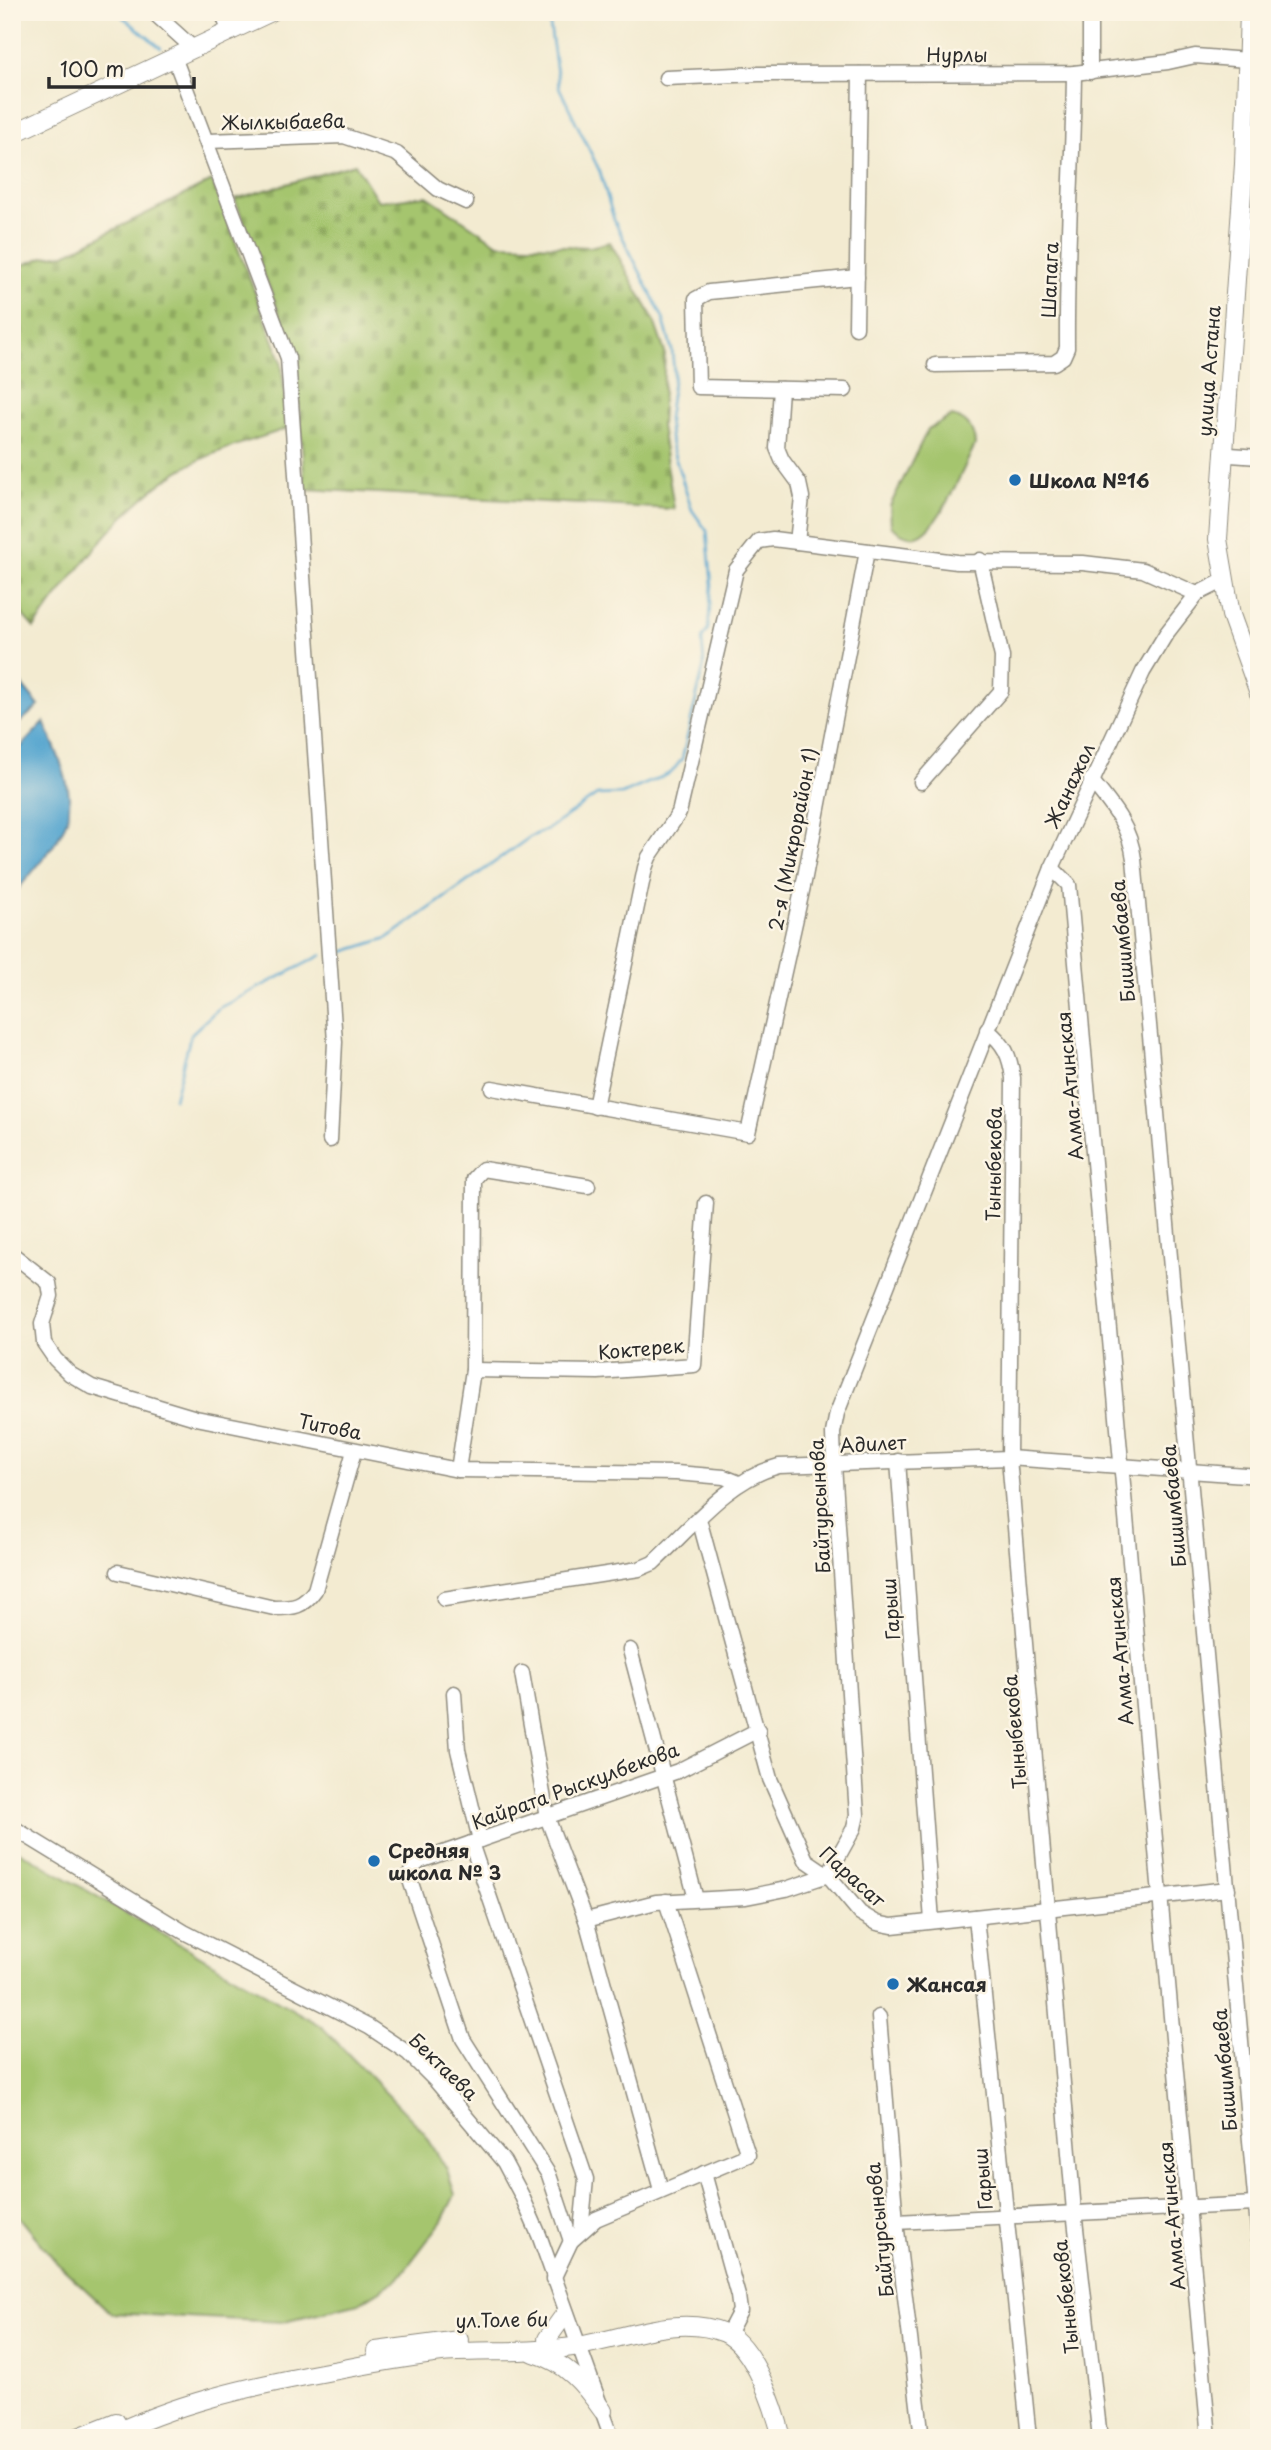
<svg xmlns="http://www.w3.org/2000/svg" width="1271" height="2450" viewBox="0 0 1271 2450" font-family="'Playpen Sans',sans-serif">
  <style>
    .cemetery { fill: url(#cemetery-stones); stroke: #68784c; stroke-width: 2 }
    .pitch { fill: #a5c56e; stroke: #68784c; stroke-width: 2 }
    .water { fill: #55a5cf; stroke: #40687d; stroke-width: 2 }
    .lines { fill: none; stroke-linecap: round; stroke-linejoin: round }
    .stream { stroke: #55a5cf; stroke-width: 2.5 }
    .minor-casing { stroke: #8f8b7e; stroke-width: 17 }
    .major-casing { stroke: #8f8b7e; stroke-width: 20 }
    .minor { stroke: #fff; stroke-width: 14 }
    .major { stroke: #fff; stroke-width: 18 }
    .poi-dot { fill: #1f6fb2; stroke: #fcf5e5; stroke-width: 2.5 }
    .labels { text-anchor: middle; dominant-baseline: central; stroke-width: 5; stroke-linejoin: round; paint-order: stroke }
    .street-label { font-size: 19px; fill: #2b2b2b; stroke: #fcf5e5 }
    .poi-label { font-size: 19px; font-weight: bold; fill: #2b2b2b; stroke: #fcf5e5; text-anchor: start }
  </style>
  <defs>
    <pattern id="cemetery-stones" width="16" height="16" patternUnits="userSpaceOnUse" patternTransform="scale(1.75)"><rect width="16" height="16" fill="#a5c56e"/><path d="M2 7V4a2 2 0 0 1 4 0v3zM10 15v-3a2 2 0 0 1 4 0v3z" fill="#8ea95f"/></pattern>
  </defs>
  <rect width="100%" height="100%" fill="#fcf5e5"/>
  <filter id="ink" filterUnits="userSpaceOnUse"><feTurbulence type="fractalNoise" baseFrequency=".0143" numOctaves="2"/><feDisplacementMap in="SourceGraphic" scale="14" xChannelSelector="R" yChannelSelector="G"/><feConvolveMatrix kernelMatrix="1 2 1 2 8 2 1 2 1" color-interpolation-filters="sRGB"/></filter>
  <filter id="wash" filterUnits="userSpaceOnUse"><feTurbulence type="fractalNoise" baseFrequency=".00686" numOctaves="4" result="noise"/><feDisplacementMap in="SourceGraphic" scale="28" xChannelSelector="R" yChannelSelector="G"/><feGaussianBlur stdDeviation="1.57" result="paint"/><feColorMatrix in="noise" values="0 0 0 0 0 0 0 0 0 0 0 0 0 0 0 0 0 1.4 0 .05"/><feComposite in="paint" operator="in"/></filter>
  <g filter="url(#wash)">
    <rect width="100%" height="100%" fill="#f3ebd1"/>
    <g class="cemetery">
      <path d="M 355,164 L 378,201 L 427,196 L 498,244 L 590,247 L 610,242 L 653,318 L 665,353 L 661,426 L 674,509 L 305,489 L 297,371 L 290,341 L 235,199 Z"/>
      <path d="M 212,181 L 281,360 L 288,428 C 255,440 218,449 188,466 C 128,497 74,574 34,628 L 12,603 L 12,269 L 44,257 L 65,254 Z"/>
    </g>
    <g class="pitch">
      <path d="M 952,416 C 968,421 974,428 975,445 C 964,466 938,533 916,536 C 906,538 899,532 891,526 L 890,506 L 928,429 Z"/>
      <path d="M 12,1847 L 321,2026 L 424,2132 L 447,2170 L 455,2195 L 442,2221 L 398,2279 L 359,2303 L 281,2322 L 111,2313 L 57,2263 L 12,2208 Z"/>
    </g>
    <g class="water">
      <path d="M 16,678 L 39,706 L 18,724 L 12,718 L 12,681 Z"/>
      <path d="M 44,722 C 86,816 76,821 12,896 L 12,781 L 20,769 L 16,752 Z"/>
    </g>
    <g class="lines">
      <g class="stream">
        <path d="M 117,12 L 161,48"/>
        <path d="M 333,955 L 388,938 L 530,837 L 548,829 L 597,795 L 622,794 L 671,773 L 682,759 L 704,665 L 702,639 L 708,629 L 712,585 L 707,531 L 692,510 L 671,445 L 668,419 L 674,373 L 672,350 L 663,318 L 614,220 L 600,172 L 559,87 L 548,12"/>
        <path d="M 174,1099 L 191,1034 L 219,1008 L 322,955"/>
      </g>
    </g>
  </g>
  <g filter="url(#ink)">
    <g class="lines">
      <defs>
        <g id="minor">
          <path d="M 153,12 L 194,49"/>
          <path d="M 222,12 L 230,33"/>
          <path d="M 174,57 L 288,358 L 335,1042 L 330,1140"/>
          <path d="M 1090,72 L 1090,12"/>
          <path d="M 666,78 L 759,74 L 1074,73 L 1168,62 L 1195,56 L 1247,60"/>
          <path d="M 208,141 L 344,136 L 397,154 L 438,189 L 466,202"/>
          <path d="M 856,328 L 860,74"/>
          <path d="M 935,365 L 1054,363 L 1063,357 L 1067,348 C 1066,256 1073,165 1074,73"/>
          <path d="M 781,389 L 777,448 L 782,460 L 799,483 L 802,497 L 797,542"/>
          <path d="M 845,390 L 698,387 L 696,299 L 709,292 L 857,277"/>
          <path d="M 1230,455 L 1259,457"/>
          <path d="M 1091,780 C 1112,806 1130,826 1134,859 L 1259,2240"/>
          <path d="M 921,782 L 1001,691 L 1002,657 L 980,560"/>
          <path d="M 1052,868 L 1069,885 L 1209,2438"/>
          <path d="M 987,1030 C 1005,1044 1010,1056 1013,1078 L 1009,1458 L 1074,2211 L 1100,2438"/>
          <path d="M 492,1088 L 748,1133 L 804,882 L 867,551"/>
          <path d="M 595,1107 L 645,868 L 649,857 L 679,813 L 736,570 L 759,541 L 773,539 L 957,562 L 1083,563 L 1143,570 L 1197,594"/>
          <path d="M 12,1254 L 49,1283 L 51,1296 L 42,1324 L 44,1343 L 55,1359 L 70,1374 L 92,1387 L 196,1418 L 458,1470 L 676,1473 L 724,1477 L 739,1483"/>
          <path d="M 473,1370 L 598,1372 L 694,1365 L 706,1203"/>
          <path d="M 898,1461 L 932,1921"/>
          <path d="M 458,1470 L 473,1370 L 474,1179 L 483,1169 L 588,1186"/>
          <path d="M 699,1519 L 770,1779 L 806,1860 L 828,1875 L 860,1913 L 877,1923 L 892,1926 L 1228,1889"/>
          <path d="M 118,1572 L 274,1608 C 294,1608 303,1607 315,1590 L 354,1451"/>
          <path d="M 444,1599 L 639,1569 L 653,1563 C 691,1528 728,1479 779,1466 L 1009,1458 L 1259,1476"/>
          <path d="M 630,1650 L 696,1899"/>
          <path d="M 522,1673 L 547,1817 L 586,1920 L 661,2190"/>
          <path d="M 454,1693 L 458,1750 L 480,1840"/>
          <path d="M 12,1827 L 184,1932 L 369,2027 L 408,2053 L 436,2081 L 504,2162 L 521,2194 L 539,2235 L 612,2438"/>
          <path d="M 471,1843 L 586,2179 L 581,2231"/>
          <path d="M 828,1875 L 854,1828 L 857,1815 L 834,1465 L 833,1433 L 837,1413 L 1052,868 L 1143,672 L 1166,634 L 1197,594 L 1223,581"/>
          <path d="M 976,1917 L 1029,2438"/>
          <path d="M 586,1920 L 656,1902 L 746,1897 L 786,1889 L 828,1875"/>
          <path d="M 879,2017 L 896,2222 L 922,2438"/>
          <path d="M 704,2173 L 738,2296 L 740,2311 L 728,2334"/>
          <path d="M 896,2222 L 1255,2204"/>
          <path d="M 571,2241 L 549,2175 L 463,2039 L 409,1877 L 413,1867 L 420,1861 L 678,1771 L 758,1730"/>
          <path d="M 553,2279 L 571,2241 L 596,2219 L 748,2155 L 666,1901"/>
        </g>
        <g id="major">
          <path d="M 1249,12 L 1244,164 L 1218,539 L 1231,615 L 1259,693"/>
          <path d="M 12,134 L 271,12"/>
          <path d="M 547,2339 L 565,2314"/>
          <path d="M 376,2351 L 459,2340"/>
          <path d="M 534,2353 C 567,2363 584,2384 603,2411"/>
          <path d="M 76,2438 L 116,2422"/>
          <path d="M 105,2438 C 175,2403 251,2386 327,2372 C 365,2365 404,2357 442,2353 C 483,2350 524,2353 564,2348 C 616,2343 674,2312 725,2333 C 754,2346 775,2409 782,2438"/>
        </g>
      </defs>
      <use href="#minor" class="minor-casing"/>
      <use href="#major" class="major-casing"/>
      <use href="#minor" class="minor"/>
      <use href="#major" class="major"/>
    </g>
  </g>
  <g class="poi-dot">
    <circle cx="1015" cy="480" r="7"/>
    <circle cx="374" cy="1861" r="7"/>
    <circle cx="893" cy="1984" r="7"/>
  </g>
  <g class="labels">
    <g class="street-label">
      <text x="957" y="54">Нурлы</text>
      <text transform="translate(283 121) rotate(-1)">Жылкыбаева</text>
      <text transform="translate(1049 280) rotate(-88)">Шапага</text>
      <text transform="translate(1208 371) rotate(-86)">улица Астана</text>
      <text transform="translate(1069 785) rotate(-65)">Жанажол</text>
      <text transform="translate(792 839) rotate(-79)">2-я (Микрорайон 1)</text>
      <text transform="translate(1122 941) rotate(-95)">Бишимбаева</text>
      <text transform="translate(1069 1086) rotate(-95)">Алма-Атинская</text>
      <text transform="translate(993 1164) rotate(-89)">Тыныбекова</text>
      <text transform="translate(641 1348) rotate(-5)">Коктерек</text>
      <text transform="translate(330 1426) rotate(11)">Титова</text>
      <text transform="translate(873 1443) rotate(-3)">Адилет</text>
      <text transform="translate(819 1506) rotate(-93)">Байтурсынова</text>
      <text transform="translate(1173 1506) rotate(-95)">Бишимбаева</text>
      <text transform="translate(890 1609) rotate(-94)">Гарыш</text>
      <text transform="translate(1119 1651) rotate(-95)">Алма-Атинская</text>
      <text transform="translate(1014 1732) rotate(-95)">Тыныбекова</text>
      <text transform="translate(575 1785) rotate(-20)">Кайрата Рыскулбекова</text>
      <text transform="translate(853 1876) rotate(42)">Парасат</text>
      <text transform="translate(444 2066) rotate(44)">Бектаева</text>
      <text transform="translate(1224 2070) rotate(-95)">Бишимбаева</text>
      <text transform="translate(982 2179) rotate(-95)">Гарыш</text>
      <text transform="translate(1171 2216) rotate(-95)">Алма-Атинская</text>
      <text transform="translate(879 2230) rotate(-96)">Байтурсынова</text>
      <text transform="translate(1065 2297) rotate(-96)">Тыныбекова</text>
      <text transform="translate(502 2319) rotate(-1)">ул.Толе би</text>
    </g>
    <g class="poi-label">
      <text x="1029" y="480">Школа №16</text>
      <text x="388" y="1850">Средняя<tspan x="388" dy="22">школа № 3</tspan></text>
      <text x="907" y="1984">Жансая</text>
    </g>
  </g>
  <rect width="1271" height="2450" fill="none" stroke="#fcf5e5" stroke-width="42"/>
  <path d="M49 77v10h145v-10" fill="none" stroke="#2b2b2b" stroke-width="3.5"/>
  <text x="60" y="77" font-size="21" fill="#2b2b2b" stroke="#fcf5e5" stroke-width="5" paint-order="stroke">100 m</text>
</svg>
